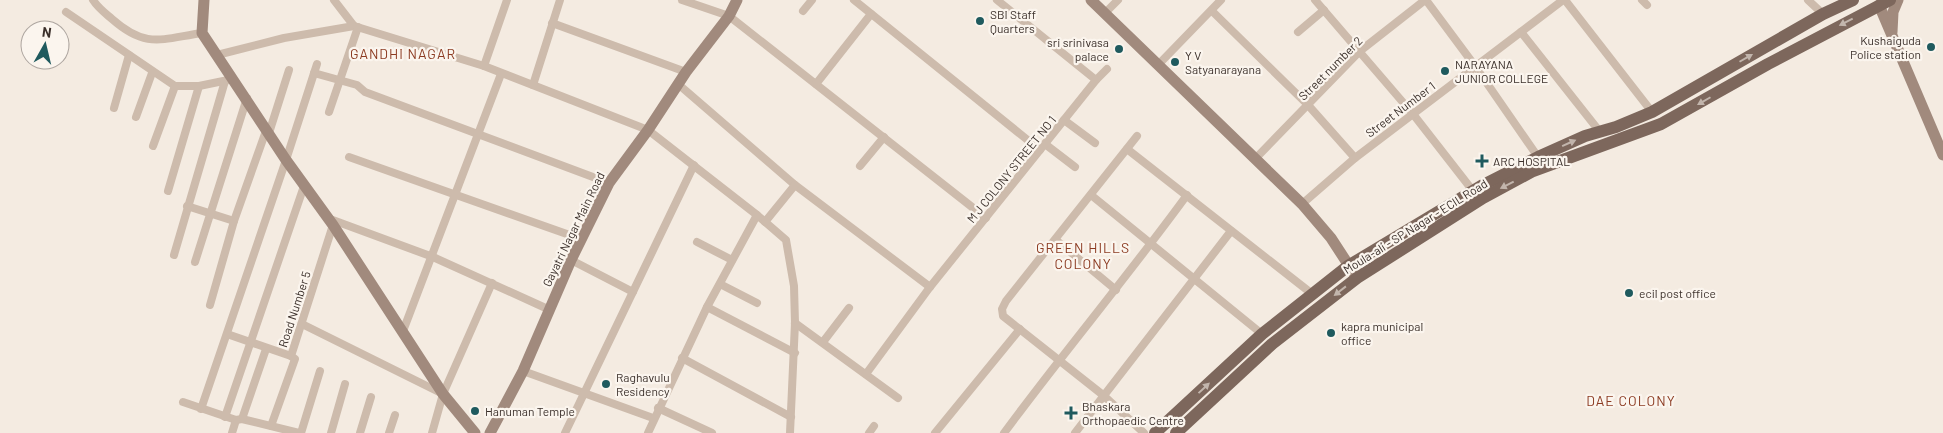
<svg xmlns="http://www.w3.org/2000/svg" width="1943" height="433" viewBox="0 0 1943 433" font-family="Barlow,sans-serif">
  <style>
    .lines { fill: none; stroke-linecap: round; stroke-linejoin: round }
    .street { stroke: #cdbbac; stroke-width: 8 }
    .secondary { stroke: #a18a7d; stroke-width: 11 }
    .primary { stroke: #7d675c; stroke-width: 12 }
    .oneway { fill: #c2b5ac }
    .poi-dot { fill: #1f5a5e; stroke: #fbf5ee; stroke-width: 2 }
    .labels { text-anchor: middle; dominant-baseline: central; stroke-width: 4.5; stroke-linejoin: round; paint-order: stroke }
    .poi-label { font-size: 12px; fill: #3b302b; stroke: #fbf5ee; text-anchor: start }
    .street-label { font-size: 12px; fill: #3b302b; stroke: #fbf5ee }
    .neighbourhood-label { font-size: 14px; letter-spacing: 1px; fill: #8c3b22; stroke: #fbf5ee }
  </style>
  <rect width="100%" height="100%" fill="#f4ebe1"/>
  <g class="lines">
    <g class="street">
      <path d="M 93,0 C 98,8 105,13 112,19 C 146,49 161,39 202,33"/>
      <path d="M 334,0 L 354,26 L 484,66"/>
      <path d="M 507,0 L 484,66 L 648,130 L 757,215 L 786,240 L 794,286 L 795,323 L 790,433"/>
      <path d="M 682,0 L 729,16 L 986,218"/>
      <path d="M 854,0 L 1040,150"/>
      <path d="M 1315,0 L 1413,114 L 1473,191"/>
      <path d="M 1426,0 L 1475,66 L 1538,157"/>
      <path d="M 1565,0 L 1652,112"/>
      <path d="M 1642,0 L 1647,5"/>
      <path d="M 1808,0 L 1823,14"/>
      <path d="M 803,11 L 812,0"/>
      <path d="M 1212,11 L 1308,105 L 1355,158"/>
      <path d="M 66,12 L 175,86 L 199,86 L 233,79"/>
      <path d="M 1105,13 L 1118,0"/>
      <path d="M 552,23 L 686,72"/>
      <path d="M 1298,32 L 1324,10"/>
      <path d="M 1521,32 L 1600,132"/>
      <path d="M 217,55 L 284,38 L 354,26"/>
      <path d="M 1158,65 L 1221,0"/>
      <path d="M 314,73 L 357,85 L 365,92 L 609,183"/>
      <path d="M 1096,80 L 1107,69"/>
      <path d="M 678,84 L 795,185 L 930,287"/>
      <path d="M 816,84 L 871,14"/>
      <path d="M 533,85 L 560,0"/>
      <path d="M 114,108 L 129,55"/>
      <path d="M 329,112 L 358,27"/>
      <path d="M 136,117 L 152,73"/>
      <path d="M 1064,120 L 1095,143"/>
      <path d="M 269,133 L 289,70"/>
      <path d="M 1137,136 L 1006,301 L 1002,309 L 1003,316 L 1103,395 L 1144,433"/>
      <path d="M 1045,144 L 1075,167"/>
      <path d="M 153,146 L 175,86"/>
      <path d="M 1127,149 L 1311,293"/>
      <path d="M 349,157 L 581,239"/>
      <path d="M 1256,158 L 1360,51 L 1425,0"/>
      <path d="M 860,166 L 884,137"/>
      <path d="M 168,191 L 199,86"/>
      <path d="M 1091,195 L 1262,334"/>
      <path d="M 1302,204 L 1355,158 L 1563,0"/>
      <path d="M 187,206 L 234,221"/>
      <path d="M 330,219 L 433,257 L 550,310"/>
      <path d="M 765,222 L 795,185"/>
      <path d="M 1056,240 L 1116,290"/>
      <path d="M 697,242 L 732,260"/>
      <path d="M 174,255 L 225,81"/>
      <path d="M 571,260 L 633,292"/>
      <path d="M 195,262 L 247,98"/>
      <path d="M 720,284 L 757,303"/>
      <path d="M 210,305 L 234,221 L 267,128"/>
      <path d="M 707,307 L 795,353"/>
      <path d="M 795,323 L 898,398"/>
      <path d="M 302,324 L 441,393"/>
      <path d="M 403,331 L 501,74"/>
      <path d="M 227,334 L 291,356"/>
      <path d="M 823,342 L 849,308"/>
      <path d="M 682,358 L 791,417"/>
      <path d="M 523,371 L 653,418"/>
      <path d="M 866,374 L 930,287 L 1096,80 L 997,0"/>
      <path d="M 183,402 L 236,420 L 242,419 L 299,433"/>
      <path d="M 658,408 L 712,433"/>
      <path d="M 201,409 L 286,160 L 317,64"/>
      <path d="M 225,417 L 304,186"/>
      <path d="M 242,419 L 266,349"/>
      <path d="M 271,426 L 295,359 L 291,356 L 333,225"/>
      <path d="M 232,433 L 236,420"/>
      <path d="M 301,433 L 320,371"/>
      <path d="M 331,433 L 345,384"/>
      <path d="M 360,433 L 371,397"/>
      <path d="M 389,433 L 395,415"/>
      <path d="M 432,433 L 443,394 L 492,283"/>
      <path d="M 565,433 L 694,165"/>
      <path d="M 648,433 L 707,307 L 757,215"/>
      <path d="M 869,433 L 874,426"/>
      <path d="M 935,433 L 1020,329"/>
      <path d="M 1004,433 C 1063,353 1128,276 1187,195"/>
      <path d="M 1075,433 L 1231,231"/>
    </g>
    <g class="secondary">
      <path d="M 204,0 L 202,33 L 286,160 L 333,225 L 443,394 L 475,433"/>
      <path d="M 1091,0 L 1302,204 L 1331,238 L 1357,278"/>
      <path d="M 1879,5 L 1943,155"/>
      <path d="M 1892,32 L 1893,12 L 1898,0"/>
      <path d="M 490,433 L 523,371 L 571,260 L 609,183 L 648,130 L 686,72 L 729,16 L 737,0"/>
    </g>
    <g class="primary">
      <path d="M 1155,433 L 1262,334 L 1348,266 L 1483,185 L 1538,157 L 1585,136 L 1616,127 L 1652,112 L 1823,14 L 1853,0"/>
      <path d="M 1176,433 L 1272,344 L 1357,278 L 1483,198 L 1533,171 L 1661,124 L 1768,64 L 1890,0"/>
    </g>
  </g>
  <defs><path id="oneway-solid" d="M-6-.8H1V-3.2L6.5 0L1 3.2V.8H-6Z" transform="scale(1.25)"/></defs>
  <g class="oneway">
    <use href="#oneway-solid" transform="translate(1846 22) rotate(153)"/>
    <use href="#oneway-solid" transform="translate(1746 58) rotate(-30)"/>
    <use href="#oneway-solid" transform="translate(1704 101) rotate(150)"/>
    <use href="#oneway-solid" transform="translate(1569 143) rotate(-24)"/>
    <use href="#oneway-solid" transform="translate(1507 185) rotate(153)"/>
    <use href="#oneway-solid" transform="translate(1340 291) rotate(142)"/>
    <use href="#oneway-solid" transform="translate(1204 388) rotate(-43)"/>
  </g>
  <g class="poi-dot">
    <circle cx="980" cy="21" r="5"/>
    <circle cx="1931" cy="47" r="5"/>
    <circle cx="1119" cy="49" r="5"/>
    <circle cx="1175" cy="62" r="5"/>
    <circle cx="1445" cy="71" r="5"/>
    <path d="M1479.5 153.5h5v5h5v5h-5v5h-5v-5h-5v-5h5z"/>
    <circle cx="1629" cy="293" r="5"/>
    <circle cx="1331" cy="333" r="5"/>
    <circle cx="606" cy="384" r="5"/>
    <circle cx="475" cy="411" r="5"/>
    <path d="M1068.5 405.5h5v5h5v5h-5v5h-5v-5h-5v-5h5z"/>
  </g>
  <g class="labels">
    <g class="poi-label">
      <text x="990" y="14">SBI Staff<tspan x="990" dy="14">Quarters</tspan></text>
      <text x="1921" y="40" text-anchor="end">Kushaiguda<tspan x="1921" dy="14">Police station</tspan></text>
      <text x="1109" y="42" text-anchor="end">sri srinivasa<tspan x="1109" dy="14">palace</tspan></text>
      <text x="1185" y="55">Y V<tspan x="1185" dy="14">Satyanarayana</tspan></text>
      <text x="1455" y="64">NARAYANA<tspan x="1455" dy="14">JUNIOR COLLEGE</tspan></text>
      <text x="1493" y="161">ARC HOSPITAL</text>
      <text x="1639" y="293">ecil post office</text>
      <text x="1341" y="326">kapra municipal<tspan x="1341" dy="14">office</tspan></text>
      <text x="616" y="377">Raghavulu<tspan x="616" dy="14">Residency</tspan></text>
      <text x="1082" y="406">Bhaskara<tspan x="1082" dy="14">Orthopaedic Centre</tspan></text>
      <text x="485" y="411">Hanuman Temple</text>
    </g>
    <g class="street-label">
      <text transform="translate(1330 68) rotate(-45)">Street number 2</text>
      <text transform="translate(1400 109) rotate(-37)">Street Number 1</text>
      <text transform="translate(1011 169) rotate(-51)">M J COLONY STREET NO 1</text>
      <text transform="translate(1415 226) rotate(-32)">Moula-ali - SP Nagar - ECIL Road</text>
      <text transform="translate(573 229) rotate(-64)">Gayatri Nagar Main Road</text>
      <text transform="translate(294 309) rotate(-72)">Road Number 5</text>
    </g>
    <g class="neighbourhood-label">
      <text x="403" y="53">GANDHI NAGAR</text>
      <text x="1083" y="247">GREEN HILLS<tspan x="1083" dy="16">COLONY</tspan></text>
      <text x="1631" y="400">DAE COLONY</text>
    </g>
  </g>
  <g transform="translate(45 45) rotate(8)"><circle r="24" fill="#fbf5ee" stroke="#aea6a0"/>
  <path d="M0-4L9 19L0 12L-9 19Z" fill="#1f5a5e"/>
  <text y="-8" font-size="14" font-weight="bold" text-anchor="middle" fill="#3b302b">N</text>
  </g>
</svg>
